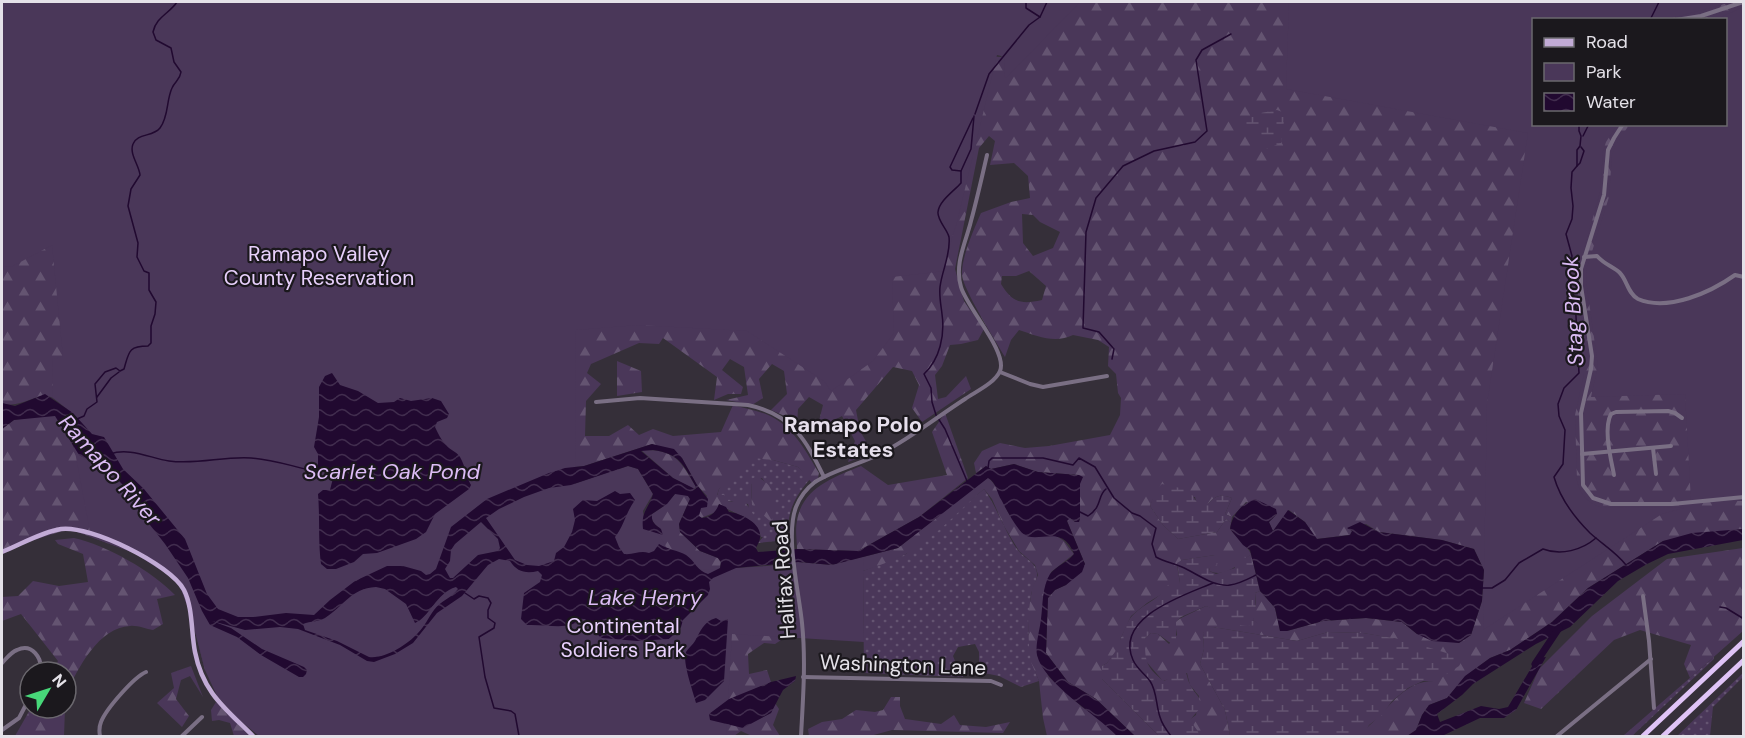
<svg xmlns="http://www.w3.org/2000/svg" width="1745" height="738" viewBox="0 0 1745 738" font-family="'DM Sans',sans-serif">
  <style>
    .grass { fill: url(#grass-dots); fill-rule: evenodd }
    .forest { fill: url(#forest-firs); fill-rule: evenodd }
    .wetland { fill: url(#wetland-marsh) }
    .green { fill: #4a3759 }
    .water { fill: url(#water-waves); fill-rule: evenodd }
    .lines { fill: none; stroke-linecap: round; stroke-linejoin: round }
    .stream { stroke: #210930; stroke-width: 1.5 }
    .river { stroke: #210930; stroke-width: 7 }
    .minor { stroke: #7a6f84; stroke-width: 4 }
    .major { stroke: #c2abd6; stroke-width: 4.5 }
    .highway { stroke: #dfc3f6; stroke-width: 5 }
    .labels { text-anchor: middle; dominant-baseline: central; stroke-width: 4.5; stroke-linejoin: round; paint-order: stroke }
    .park-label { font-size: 21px; fill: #e8d0fc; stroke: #1b181d }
    .street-label { font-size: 21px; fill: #e4e1e8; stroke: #1b181d }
    .water-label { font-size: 22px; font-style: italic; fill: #dcbcf5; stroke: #1b181d }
    .neighbourhood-label { font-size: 22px; font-weight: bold; fill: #e6dfec; stroke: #1b181d }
  </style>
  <defs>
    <pattern id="grass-dots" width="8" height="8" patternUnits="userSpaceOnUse" patternTransform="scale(1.5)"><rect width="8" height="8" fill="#4a3759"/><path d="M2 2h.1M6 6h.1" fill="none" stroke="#645471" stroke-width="1.8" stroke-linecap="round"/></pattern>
    <pattern id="forest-firs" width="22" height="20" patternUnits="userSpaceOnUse" patternTransform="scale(1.5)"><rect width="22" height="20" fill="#4a3759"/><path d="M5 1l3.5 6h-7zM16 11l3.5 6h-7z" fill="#645471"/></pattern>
    <pattern id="wetland-marsh" width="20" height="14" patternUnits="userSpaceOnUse" patternTransform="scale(1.5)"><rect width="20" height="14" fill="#4a3759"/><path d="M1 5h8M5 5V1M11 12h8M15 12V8" fill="none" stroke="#645471"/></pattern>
    <pattern id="water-waves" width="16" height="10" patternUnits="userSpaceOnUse" patternTransform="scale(1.5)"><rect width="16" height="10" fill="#210930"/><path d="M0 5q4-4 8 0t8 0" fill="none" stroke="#412d4e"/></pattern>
  </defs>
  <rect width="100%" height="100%" fill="#352f39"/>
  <g class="grass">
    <path d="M 753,457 L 773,460 L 798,467 L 810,479 C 792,500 788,512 787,540 L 758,543 L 763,537 L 750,513 L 748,504 L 728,501 L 717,496 L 719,489 ZM 762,478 L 766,484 L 772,507 L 757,508 L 752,504 L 751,484 Z"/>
    <path d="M 984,489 C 997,507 1004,530 1017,549 C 1023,558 1036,561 1037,573 C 1038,580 1032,588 1031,595 C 1027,626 1027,652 1039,681 L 1021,687 L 999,676 L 979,672 L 979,652 L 975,644 L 958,647 L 953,656 L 957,666 L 965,670 L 963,677 L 864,673 L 863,571 L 906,554 Z"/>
    <path d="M 1714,657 L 1714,659 L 1632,736 L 1623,736 Z"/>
    <path d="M 1743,673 L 1743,677 L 1713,707 L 1710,736 L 1684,735 L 1677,736 Z"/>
  </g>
  <g class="forest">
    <path d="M 2,2 L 1001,57 L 1060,2 L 1743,2 L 1743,529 L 1663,541 L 1588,588 L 1552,622 L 1510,650 L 1490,658 L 1466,676 L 1447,698 L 1429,705 L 1422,715 L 1416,730 L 1407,736 L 1358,736 C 1364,733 1366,728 1371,724 C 1392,705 1405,680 1436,681 L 1420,646 L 1397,639 L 1363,633 L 1328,632 L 1297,641 L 1213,627 L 1203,633 L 1204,649 L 1200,664 L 1225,710 L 1230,736 L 1201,736 L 1189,720 L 1196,715 L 1199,696 L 1190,685 L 1187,673 L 1163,681 L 1145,660 L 1145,638 L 1151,633 L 1158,634 L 1169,644 L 1177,635 L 1175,622 L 1181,618 L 1206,606 L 1258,624 L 1253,620 L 1256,603 L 1255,593 L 1260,591 L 1275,608 L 1280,631 L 1287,631 L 1323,621 L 1366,618 L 1402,622 L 1417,634 L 1459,643 L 1471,635 L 1482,601 L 1484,570 L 1474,549 L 1442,540 L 1379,532 L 1366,524 L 1348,528 L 1352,531 L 1350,535 L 1316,539 L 1305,522 L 1289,510 L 1273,531 L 1269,522 L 1277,514 L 1246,502 L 1232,517 L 1225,514 L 1232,498 C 1221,494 1216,495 1208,504 L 1197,505 L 1195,497 L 1153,499 L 1150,506 L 1163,525 L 1178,539 L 1217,532 L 1226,519 L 1231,523 L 1230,529 C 1235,536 1249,548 1251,554 C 1239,564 1226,578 1209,571 L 1215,555 L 1182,560 L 1177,565 L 1180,583 L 1147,603 L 1131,616 L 1120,640 L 1121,645 L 1107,663 L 1102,666 L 1102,679 L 1159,736 L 1135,736 L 1096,699 L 1068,682 L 1046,653 L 1048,598 L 1055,590 L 1066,585 L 1085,564 L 1067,521 L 1067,518 L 1070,518 L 1075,522 L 1079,522 L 1080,518 L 1079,475 L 1038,472 L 1014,464 L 991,469 L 986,466 L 976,473 L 974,463 L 982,451 L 1000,443 L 1025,448 L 1049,446 L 1110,435 L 1120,415 L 1121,398 L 1118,393 L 1116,374 L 1108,366 L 1109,347 L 1098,340 L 1073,335 C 1055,344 1037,336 1019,330 L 1011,340 L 1005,357 C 996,342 963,289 962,275 C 961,258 974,229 981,213 L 1011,202 L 1030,198 L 1028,176 L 1014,163 L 990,165 L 995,141 L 989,136 L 979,148 L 955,269 L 964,301 L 984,329 L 978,340 L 961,344 L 950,345 L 942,366 L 935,375 L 938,399 L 946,397 L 966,376 L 971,389 L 922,422 L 912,408 L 919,385 L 912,371 L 893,367 L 856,410 L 860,431 L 871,450 L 867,455 L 848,462 L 855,441 L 842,416 L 827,424 L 819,421 L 823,405 L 809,397 L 798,409 L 797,425 L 789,418 L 771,410 L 787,394 L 784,371 L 772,364 L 759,379 L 763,398 L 752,405 L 726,400 L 748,395 L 744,367 L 730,359 L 722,370 L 743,387 L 741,394 L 728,394 L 714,400 L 717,377 L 663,338 L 659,344 L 639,343 L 591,364 L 587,373 L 601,384 L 586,401 L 585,436 L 609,436 L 628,425 L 639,435 L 653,429 L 673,436 L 721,432 L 733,405 C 746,409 762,411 774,418 C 795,430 807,453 819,473 L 818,478 L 812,483 L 798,467 L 773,460 L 753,458 C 749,472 731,481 719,489 L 717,495 L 724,495 L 728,501 L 732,502 L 741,498 C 750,506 753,517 763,527 L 763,537 L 761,537 C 756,516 734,515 719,504 L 716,512 L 701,518 L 698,516 L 699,511 L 707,496 L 697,485 L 682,458 L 652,444 L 584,466 L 565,468 L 73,413 C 67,408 60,402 53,398 C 37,390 22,410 2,403 ZM 1534,20 L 1726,20 L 1726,124 L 1534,124 ZM 1022,214 L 1033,215 L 1040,222 L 1060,232 L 1053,248 L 1033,256 L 1023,243 ZM 1029,271 L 1046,286 L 1042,300 C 1020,305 1012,302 1001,284 L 1002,276 L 1016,276 Z"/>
    <path d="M 617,361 L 641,371 L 642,392 L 617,396 Z"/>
    <path d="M 945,413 L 968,478 L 919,517 L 858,551 L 797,549 C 797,540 795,530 797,521 C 802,488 834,477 861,466 L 888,485 L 947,475 L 932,432 Z"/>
    <path d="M 47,415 L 55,415 L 59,419 L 74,448 L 681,627 L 789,635 L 775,644 L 764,643 L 748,654 L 749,674 L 767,670 L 771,682 L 753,690 L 759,719 L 771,713 L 775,703 L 779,709 L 773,725 L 780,736 L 752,736 L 741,731 L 734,736 L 572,736 L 205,670 L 191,616 L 178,581 L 134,553 L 69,529 L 2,550 L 2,429 L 14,420 Z"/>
    <path d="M 641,450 C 675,449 680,460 696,487 L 694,489 L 673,478 Z"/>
    <path d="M 618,469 L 642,518 L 661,529 C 655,525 651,522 652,514 L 664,506 L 675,494 L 678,492 L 688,496 L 690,499 L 679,524 L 680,532 L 700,551 L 718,558 L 721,562 L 720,568 L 716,571 L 699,570 L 687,556 L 667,549 L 571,485 Z"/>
    <path d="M 756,477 C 765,479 773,489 777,497 L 772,502 L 775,516 L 770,521 L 752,505 L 751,479 Z"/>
    <path d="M 987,477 C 998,484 1002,503 1009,514 C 1015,523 1025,530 1033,537 L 1055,535 L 1064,541 L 1074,554 L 1051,572 L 1037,655 L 1049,677 L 1082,707 L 1103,721 L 1117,736 L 1047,736 L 1043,718 L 1039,681 L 1031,662 L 1029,647 L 1028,616 L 1032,589 L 1038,575 L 1035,565 L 1019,551 L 1004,526 L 992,499 L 984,489 C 961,508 931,542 904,555 C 879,567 851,575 824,582 L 832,565 L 898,548 Z"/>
    <path d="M 74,538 C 106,545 152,571 175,595 L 157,599 L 163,624 L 153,630 C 146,629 137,625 130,626 C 99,627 78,668 66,694 L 66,672 L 52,672 L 58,661 L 21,614 L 2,621 L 2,597 L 18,596 L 33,581 L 59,586 L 88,582 L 83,554 L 58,544 L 55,540 Z"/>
    <path d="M 1743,548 L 1743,631 L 1690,678 L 1684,664 L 1691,645 L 1640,630 L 1614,640 L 1541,709 L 1524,703 L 1539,669 L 1592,616 L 1667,559 Z"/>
    <path d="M 191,666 L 203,697 L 190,676 L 181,680 L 176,699 L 189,716 L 182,727 L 157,703 L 174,688 L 171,673 Z"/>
    <path d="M 891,697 L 900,697 L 900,706 L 905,719 L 941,724 L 954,715 L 960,725 L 986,727 L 1010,722 L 1003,733 L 892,730 L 870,736 L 809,736 L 808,729 L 822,722 L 842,719 L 856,710 L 875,712 L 883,710 Z"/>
    <path d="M 216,702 L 250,736 L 234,736 L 230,723 L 219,720 L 212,721 L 211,710 Z"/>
    <path d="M 31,708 L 65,708 L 64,736 L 15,736 Z"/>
  </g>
  <g class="wetland">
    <path d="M 1277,110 L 1285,113 L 1281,143 L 1266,149 L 1249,131 L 1244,121 L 1255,114 Z"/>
    <path d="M 1162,484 L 1189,490 L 1198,504 L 1208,504 C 1216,495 1221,494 1232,498 L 1225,514 L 1232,517 L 1231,523 L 1226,519 L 1217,532 L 1178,539 L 1163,525 L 1150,506 L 1156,489 Z"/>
    <path d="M 1251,554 L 1260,591 L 1255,593 L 1256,613 L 1253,620 L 1259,624 C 1234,632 1225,613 1206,606 L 1181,617 L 1176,622 L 1176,647 L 1158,634 L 1151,633 L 1145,638 C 1145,660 1145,667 1164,681 L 1184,670 C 1188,675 1187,679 1190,684 C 1195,696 1199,692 1201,707 L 1190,720 L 1201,736 L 1159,736 L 1102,679 L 1102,666 L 1107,663 L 1120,645 L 1120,640 C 1124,632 1127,620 1134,614 C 1145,603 1160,599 1168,585 L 1180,583 L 1177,563 L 1182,560 L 1215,555 L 1219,557 L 1217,565 L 1210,568 L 1209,571 L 1216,574 L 1235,568 L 1233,561 L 1238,555 L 1246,558 Z"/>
    <path d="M 1213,627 L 1297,641 L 1328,632 L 1363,633 L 1405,640 L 1459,657 L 1462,661 L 1459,666 L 1436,681 L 1423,681 L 1408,688 L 1392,701 L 1382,715 L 1369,725 L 1365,733 L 1358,736 L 1230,736 L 1225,710 L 1200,664 L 1204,649 L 1203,633 L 1207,628 Z"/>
  </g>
  <g class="green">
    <path d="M 2,2 L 1080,2 L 1006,78 L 1004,76 L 1005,57 L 997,55 L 957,222 L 947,254 L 945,271 L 892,277 L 894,333 L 873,361 L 831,391 L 824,381 L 747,331 L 638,325 L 576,330 L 575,484 L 628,466 L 638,469 L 653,494 L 643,511 L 646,531 C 659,530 662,539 667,549 L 687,556 L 699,570 L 767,566 L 798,562 L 832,565 L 863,557 L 864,642 L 732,634 L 726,736 L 259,736 L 238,719 L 217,696 L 205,670 L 191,616 L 178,581 L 134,553 L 91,537 L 67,409 L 53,398 L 52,359 L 63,357 L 52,245 L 13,266 L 2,267 Z"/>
    <path d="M 1289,2 L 1732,2 L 1668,19 L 1534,20 L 1534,124 L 1617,125 L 1606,142 L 1603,151 L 1600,192 L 1576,279 L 1583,327 L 1584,356 L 1584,374 L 1575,415 L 1577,481 C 1580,495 1590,505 1603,508 L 1687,507 L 1662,514 L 1483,630 L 1487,404 L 1528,133 L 1286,89 Z"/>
    <path d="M 1743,7 L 1743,501 L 1691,501 L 1685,394 L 1591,397 L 1598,366 L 1586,280 L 1587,268 L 1609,197 L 1612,155 L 1616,145 L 1629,125 L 1726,124 L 1726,20 L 1717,19 Z"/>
  </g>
  <g class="water">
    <path d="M 332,373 L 340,385 L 358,391 L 378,403 L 394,402 L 400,398 L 411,401 L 432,398 L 441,401 L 449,414 L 447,418 L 437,422 L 435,427 C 438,433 441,440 446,445 C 450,450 456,451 460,457 C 466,467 465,475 471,485 L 469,489 L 435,514 L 426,532 L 416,539 L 377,553 L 363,554 L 354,562 L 336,569 L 327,569 L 321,564 C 318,541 320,518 318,494 L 323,490 L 330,490 L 333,478 L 318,469 L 318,454 L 314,447 L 319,417 L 319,387 L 325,376 Z"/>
    <path d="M 45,394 L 73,413 L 92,434 L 104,437 L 123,469 L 144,489 L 185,539 L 207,594 L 218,609 L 238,617 L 253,617 L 286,613 L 314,615 L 330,600 L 355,581 L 387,566 L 403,566 L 421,571 L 426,575 L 430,574 L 436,569 L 451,527 L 487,499 L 549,473 L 565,468 L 584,466 L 652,444 L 674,449 L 682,458 L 697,485 L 708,499 L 707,507 L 701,508 L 699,516 L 702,518 C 711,517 716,512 719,504 L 726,507 L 729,512 C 740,513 759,522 760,534 C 761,539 758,544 756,548 L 758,552 L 797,549 L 858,551 L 919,517 L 986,466 L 991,469 L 1014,464 L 1038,472 L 1079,475 L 1083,477 L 1080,484 L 1080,518 L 1079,522 L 1075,522 L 1070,518 L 1067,521 L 1085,564 L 1082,572 L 1066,585 L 1055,590 L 1048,598 L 1046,653 L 1068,682 L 1096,699 L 1135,736 L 1117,736 C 1096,714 1044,684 1037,655 C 1035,645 1040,629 1041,619 C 1043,604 1042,587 1050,574 C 1056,566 1068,562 1074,554 C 1062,522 1036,546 1022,533 C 1014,524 1007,511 1002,501 C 996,492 997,483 988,478 L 898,548 L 832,565 L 798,562 L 736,568 L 713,578 L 709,582 L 710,589 L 708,595 L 683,620 L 681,627 L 669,639 L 637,641 L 602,638 C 594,634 594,623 584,619 C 568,631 547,624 527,625 L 521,619 L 524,593 L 540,582 L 542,575 L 538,571 C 526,574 517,572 510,561 L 499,559 L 488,565 L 462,596 L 437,613 L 413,643 L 395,654 L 374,662 L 367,661 L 340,645 L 298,629 L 280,627 L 245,630 L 212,621 L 231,628 L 262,649 L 304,667 L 307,670 L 306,674 L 303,677 L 299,677 L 261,655 L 237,637 L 210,625 L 202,611 L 188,578 L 165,544 L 139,511 L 134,496 L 110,472 L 79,455 L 55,416 L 14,420 L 2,429 L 2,403 L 15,406 ZM 653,450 C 680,454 683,464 696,487 L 695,489 L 673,478 L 641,451 ZM 628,466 L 638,469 L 653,494 C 648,510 641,511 643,529 L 663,535 L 661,529 C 655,525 651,522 652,514 L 667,504 L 675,494 L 688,496 L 690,499 L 679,524 L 680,532 L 700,551 L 718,558 L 721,562 L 720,568 L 708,574 C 697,571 695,561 686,555 C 679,551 667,549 659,544 L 654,551 L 649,553 C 640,550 634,555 624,554 L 619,547 L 615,537 C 624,526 626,512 635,500 L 630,493 L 620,494 L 615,491 L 597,501 L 583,500 L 573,509 L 575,520 L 572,532 L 564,547 L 556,553 L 554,561 L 539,566 L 527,565 L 515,560 L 486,518 L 499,509 L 524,497 L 549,488 L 571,485 ZM 481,522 L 498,539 L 500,548 L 498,551 L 478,555 L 453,578 L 450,578 L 445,569 L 450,561 L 451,550 L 455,544 ZM 376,587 L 385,589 L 406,604 L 415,623 C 429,618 436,593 456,587 L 458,589 C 452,598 440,601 434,610 C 428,618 425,626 418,633 C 407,645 385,659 369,657 L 337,641 L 305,630 L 303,624 C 311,621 318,622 325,618 C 345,605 350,589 376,587 Z"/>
    <path d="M 1255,499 L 1276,509 L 1277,514 L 1269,522 L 1273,531 L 1288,510 L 1305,522 L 1317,539 L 1350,535 L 1352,531 L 1347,528 L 1360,522 L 1379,532 L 1442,540 L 1474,549 L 1484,570 L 1482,601 L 1471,635 L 1459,643 L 1432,641 L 1417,634 L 1402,622 L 1366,618 L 1323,621 L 1287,631 L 1280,631 L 1275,608 L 1260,591 L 1250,550 L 1243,545 L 1230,529 C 1232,515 1241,504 1255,499 Z"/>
    <path d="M 1743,529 L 1743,540 L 1668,554 L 1647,564 L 1618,581 L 1570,627 L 1536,644 L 1473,684 L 1462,695 L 1437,714 L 1440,722 L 1481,706 L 1499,709 L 1508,707 L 1537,658 L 1546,657 L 1516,710 L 1504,718 L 1480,718 L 1442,736 L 1407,736 L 1416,730 L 1422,715 L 1429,705 L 1447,698 L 1465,676 L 1490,658 L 1510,650 L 1552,622 L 1588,588 L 1663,541 L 1692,533 Z"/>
    <path d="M 716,618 L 721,621 L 728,619 L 724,681 L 705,700 L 696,703 C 693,691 682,662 686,652 C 688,648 693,645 695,641 C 700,632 704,621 716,618 Z"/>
    <path d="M 796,676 L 795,681 L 783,690 L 771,713 L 743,728 L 710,720 L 709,714 L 729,699 L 771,682 Z"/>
  </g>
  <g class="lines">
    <g class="stream">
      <path d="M 1026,2 L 1026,8 L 1040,17"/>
      <path d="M 1650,20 L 1659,2"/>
      <path d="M 975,114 L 989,74 L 1029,25 L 1040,17 L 1047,2"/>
      <path d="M 1579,124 L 1579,131 L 1581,136 L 1580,146 L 1577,150 L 1577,166 L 1572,172 L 1571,188 L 1573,206 L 1572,219 L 1566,234 L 1572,256 L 1569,279 L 1571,290 L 1575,298 L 1579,373 L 1564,388 L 1558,404 L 1559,416 L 1565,430 L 1563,464 L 1554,477 C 1560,498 1574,517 1590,533 C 1602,544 1616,552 1626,565"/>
      <path d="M 1583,136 L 1589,124"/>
      <path d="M 1577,166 L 1580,163 L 1584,151 L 1581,147"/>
      <path d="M 961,171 L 952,170 L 950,167 L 973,118"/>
      <path d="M 1112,359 L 1114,349 L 1099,332 L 1083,328 L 1086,232 L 1096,198 L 1123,166 L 1154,151 L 1195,142 L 1207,131 L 1196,60 L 1202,50 L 1231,34"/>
      <path d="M 97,397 L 111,378 L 119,372"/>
      <path d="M 77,419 L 84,416 L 87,409 L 97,402 L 95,384 L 105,372 L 116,368 L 120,371 L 124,369 C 129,352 128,346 148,346 L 151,343 L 151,326 L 155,314 L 156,302 L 149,290 L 149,273 L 144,271 L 137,257 L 138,243 L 128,206 L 131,189 L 140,175 C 139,165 129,154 133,144 C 137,133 153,137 160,128 C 169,116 166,101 172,88 C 175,81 180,80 181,72 L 174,62 L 171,48 L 156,40 L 153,32 C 156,17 170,13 177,2"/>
      <path d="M 110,454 C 129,447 150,458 169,461 C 198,465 223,456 251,458 C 271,459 291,466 310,470"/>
      <path d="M 988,468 L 989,461 L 992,458 L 1043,458 L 1073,465 L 1079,458 L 1095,467 L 1114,498 L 1132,513 L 1140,516 L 1156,528 L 1152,544 L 1156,557 C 1165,562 1173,563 1182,567 C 1196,573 1213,587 1230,585 C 1239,584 1248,579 1256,575"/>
      <path d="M 314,471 L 318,469"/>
      <path d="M 967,481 L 945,429 L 936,415 L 932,402 L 931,388 L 924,374 C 940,359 945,335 942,314 C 941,305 939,296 940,287 C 942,270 951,254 949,237 C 947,229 937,220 938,212 C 939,201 954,191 961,183 L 961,171 L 971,149 L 974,116"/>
      <path d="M 1080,512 L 1088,516 C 1103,506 1097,496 1106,489"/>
      <path d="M 1481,588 L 1492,588 L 1505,580 L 1519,563 L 1543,549 C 1561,556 1582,550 1596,538"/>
      <path d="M 465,593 L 474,599 L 479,596 L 488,598 L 491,603 L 488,610 L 488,618 L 495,623 L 494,628 L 479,637 L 485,677 L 494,708 L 511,711 L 515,714 L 519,736"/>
      <path d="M 1720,607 L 1726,608 L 1744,619"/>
      <path d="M 1743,644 L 1744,651"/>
      <path d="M 1171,736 C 1167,731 1162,724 1160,717 C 1156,706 1157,691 1150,681 C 1145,674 1137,669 1133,660 C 1114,617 1185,595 1213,583"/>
    </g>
    <path class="river" d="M 1535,664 L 1559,628"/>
    <g class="minor">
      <path d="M 1676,20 L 1701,16 L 1743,2"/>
      <path d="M 1623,124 L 1614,138 L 1608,150 L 1604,195 L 1581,269 L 1581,286 L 1592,356 L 1591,369 L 1581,413 L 1583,485 L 1593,498 L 1611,504 L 1672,504 L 1744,497"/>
      <path d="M 1584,257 L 1597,256 C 1605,265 1614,267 1620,273 C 1627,280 1628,294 1638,299 C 1668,312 1711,292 1735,275 L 1744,277"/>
      <path d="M 1000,372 L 1030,384 L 1043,387 L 1107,376"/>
      <path d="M 596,402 L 640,398 L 748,405 C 792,414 806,440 824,477"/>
      <path d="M 1653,448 L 1656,474"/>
      <path d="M 1582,454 L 1671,446"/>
      <path d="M 1614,475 C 1611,459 1603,429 1611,414 L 1616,412 L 1668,411 L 1675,413 L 1682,418"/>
      <path d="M 1643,596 L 1649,641 L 1654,708"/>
      <path d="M 2,663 C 6,659 11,652 17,650 C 32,643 43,658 40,672"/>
      <path d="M 803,677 L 991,681 L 1001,685"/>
      <path d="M 2,730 L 19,718 L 30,697"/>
      <path d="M 100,736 C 99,731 99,727 101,722 C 106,709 134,677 146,672"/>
      <path d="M 182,736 L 202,717"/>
      <path d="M 801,736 C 803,699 806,661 802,623 C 799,592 785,536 796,507 C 800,497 807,488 815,482 C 835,469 861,464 882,453 C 911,438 937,417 965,399 C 975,392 995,383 1000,371 C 1008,352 967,308 961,287 C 954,264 966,242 971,221 C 977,199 982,177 987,155"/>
      <path d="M 1557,736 L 1651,659"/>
    </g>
    <path class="major" d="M 2,552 C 20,545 41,532 61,529 C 90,525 170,564 184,590 C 193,608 191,632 195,652 C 203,693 226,709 253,736"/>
    <g class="highway">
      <path d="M 1643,736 L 1744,641"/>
      <path d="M 1663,736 L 1744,660"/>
    </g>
  </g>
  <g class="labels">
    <g class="park-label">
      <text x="319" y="254">Ramapo Valley<tspan x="319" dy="24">County Reservation</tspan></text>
      <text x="623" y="626">Continental<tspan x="623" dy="24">Soldiers Park</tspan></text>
    </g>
    <g class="street-label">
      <text transform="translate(784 580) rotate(-94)">Halifax Road</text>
      <text transform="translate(903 665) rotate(2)">Washington Lane</text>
    </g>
    <g class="water-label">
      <text transform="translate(1573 311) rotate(-93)">Stag Brook</text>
      <text transform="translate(110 470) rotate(48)">Ramapo River</text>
      <text x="392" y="471">Scarlet Oak Pond</text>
      <text x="645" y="597">Lake Henry</text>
    </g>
    <g class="neighbourhood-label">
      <text x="853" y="424">Ramapo Polo<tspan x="853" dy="25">Estates</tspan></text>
    </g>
  </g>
  <rect width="1745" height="738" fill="none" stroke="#e4e1e8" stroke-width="6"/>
  <rect x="1532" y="18" width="195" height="108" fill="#1b181d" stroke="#6b686e" stroke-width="1.5"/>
  <rect x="1544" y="38" width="30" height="9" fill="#c2abd6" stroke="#6b686e" stroke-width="1.5"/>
  <text x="1586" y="48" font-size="18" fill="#e4e1e8">Road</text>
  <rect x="1544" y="63" width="30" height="18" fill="#4a3759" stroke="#6b686e" stroke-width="1.5"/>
  <text x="1586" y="78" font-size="18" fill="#e4e1e8">Park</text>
  <rect x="1544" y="93" width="30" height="18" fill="url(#water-waves)" stroke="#6b686e" stroke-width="1.5"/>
  <text x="1586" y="108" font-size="18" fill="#e4e1e8">Water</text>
  <g transform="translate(48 690) rotate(51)"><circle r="28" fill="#1b181d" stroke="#6b686e" stroke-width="1.5"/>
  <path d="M0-4.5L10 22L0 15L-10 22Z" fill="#47d779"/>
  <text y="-9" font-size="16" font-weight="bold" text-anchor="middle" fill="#e4e1e8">N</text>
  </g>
</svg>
